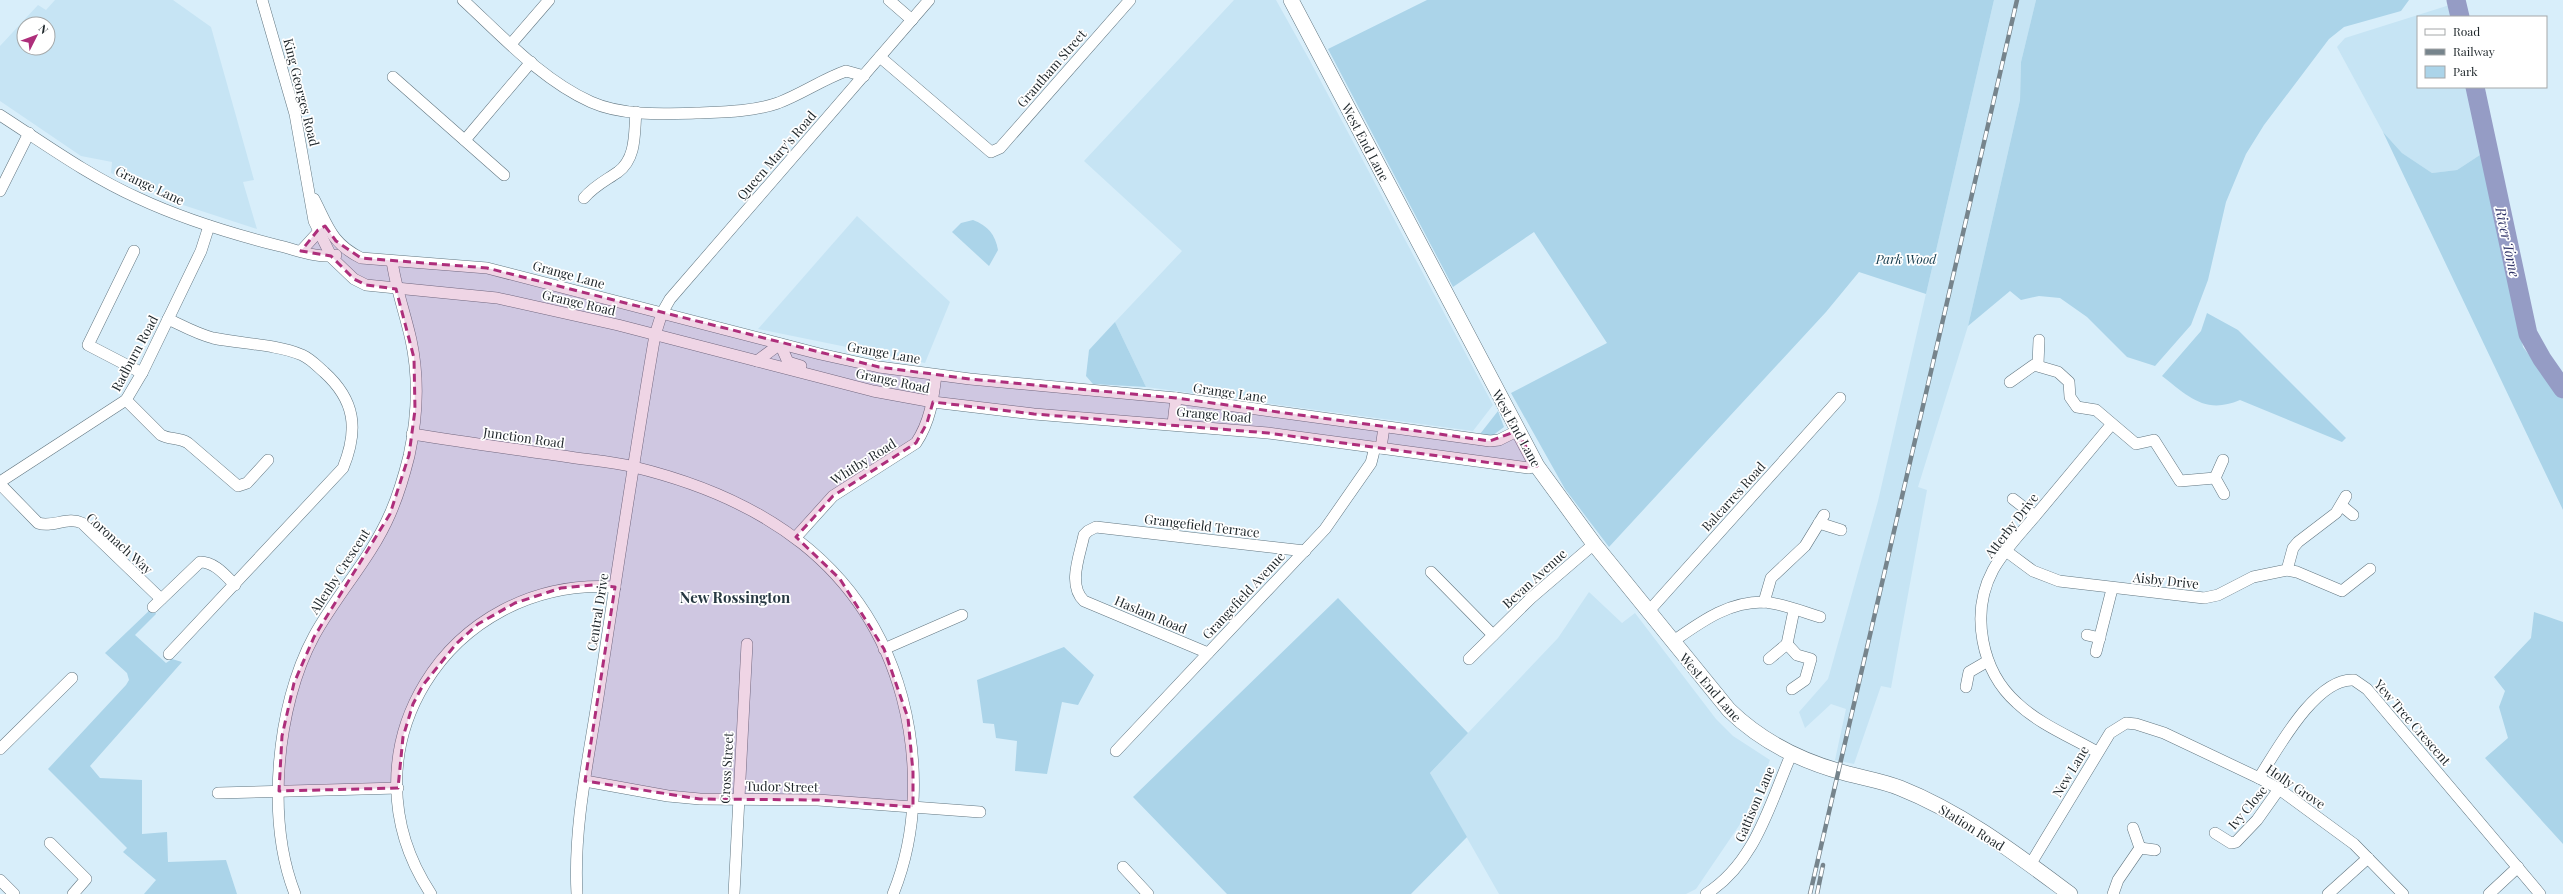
<svg xmlns="http://www.w3.org/2000/svg" width="2563" height="894" viewBox="0 0 2563 894" font-family="'Playfair Display',serif">
  <style>
    .built { fill: #c6e4f4; fill-rule: evenodd }
    .green { fill: #abd4e9 }
    .lines { fill: none; stroke-linecap: round; stroke-linejoin: round }
    .river { stroke: #959cc5; stroke-width: 19 }
    .street-casing { stroke: #627680; stroke-width: 12 }
    .secondary-casing { stroke: #627680; stroke-width: 16 }
    .street { stroke: #fff; stroke-width: 11 }
    .secondary { stroke: #fff; stroke-width: 15 }
    .rail-casing { stroke: #76848c; stroke-width: 4.5 }
    .rail { stroke: #fff; stroke-width: 3; stroke-dasharray: 9; stroke-linecap: butt }
    .marked { fill: #ae2e7b; fill-opacity: 0.2; stroke: #ae2e7b; stroke-width: 3; stroke-dasharray: 8 5; stroke-linejoin: round }
    .labels { text-anchor: middle; dominant-baseline: central; stroke-width: 3.5; stroke-linejoin: round; paint-order: stroke }
    .street-label { font-size: 13px; fill: #1d2529; stroke: #fff }
    .park-label { font-size: 13px; font-style: italic; fill: #133b4d; stroke: #fff }
    .water-label { font-size: 14px; font-style: italic; fill: #303468; stroke: #fff }
    .quarter-label { font-size: 15px; font-weight: bold; fill: #263841; stroke: #fff }
  </style>
  <rect width="100%" height="100%" fill="#d8eefa"/>
  <g class="built">
    <path d="M 55,0 L 173,0 L 211,27 L 254,180 L 243,182 L 257,229 L 183,205 L 111,173 L 112,162 L 81,156 L 0,101 L 0,46 L 38,5 L 46,10 ZM 24,24 L 48,24 L 48,48 L 24,48 Z"/>
    <path d="M 1234,0 L 1276,0 L 1309,59 L 1493,405 L 1473,431 L 1146,387 L 1115,322 L 1182,251 L 1084,161 Z"/>
    <path d="M 1994,0 L 2036,0 L 2021,62 L 2020,100 L 1968,326 L 1918,487 L 1927,490 L 1891,688 L 1881,686 L 1854,764 L 1835,760 L 1846,709 L 1831,704 L 1805,728 L 1799,712 L 1828,679 L 1878,501 Z"/>
    <path d="M 2456,3 L 2458,17 L 2418,17 L 2418,87 L 2473,87 L 2486,151 L 2457,170 L 2432,173 L 2402,153 L 2383,132 L 2337,47 L 2345,38 Z"/>
    <path d="M 857,216 L 950,302 L 925,363 L 758,329 Z"/>
    <path d="M 1589,592 L 1622,623 L 1635,613 L 1716,719 L 1733,736 L 1770,760 L 1751,808 L 1696,889 L 1686,894 L 1499,894 L 1430,773 L 1558,638 Z"/>
  </g>
  <g class="green">
    <path d="M 1427,0 L 1994,0 L 1926,294 L 1859,272 L 1826,312 L 1609,547 L 1565,489 L 1511,393 L 1607,343 L 1534,232 L 1453,287 L 1328,49 Z"/>
    <path d="M 2036,0 L 2409,0 L 2401,11 L 2344,27 L 2329,39 L 2264,125 L 2246,154 L 2226,202 L 2208,280 L 2191,325 L 2155,366 L 2127,357 L 2087,317 L 2060,298 L 2039,296 L 2021,300 L 2010,291 L 1968,326 L 2020,100 L 2021,62 Z"/>
    <path d="M 2383,132 L 2402,153 L 2432,173 L 2457,170 L 2486,151 L 2523,347 L 2563,399 L 2563,510 Z"/>
    <path d="M 973,220 C 988,226 995,234 998,250 L 989,266 L 952,232 L 961,223 Z"/>
    <path d="M 2207,313 L 2238,330 L 2346,438 L 2342,442 L 2240,400 C 2205,415 2188,396 2162,376 L 2201,331 Z"/>
    <path d="M 1115,322 L 1146,387 L 1093,384 L 1086,376 L 1089,350 Z"/>
    <path d="M 1498,411 L 1504,427 L 1492,436 L 1480,434 Z"/>
    <path d="M 1338,598 L 1468,733 L 1430,773 L 1467,837 L 1411,894 L 1227,894 L 1133,797 Z"/>
    <path d="M 153,607 L 156,614 L 135,635 L 166,663 L 172,659 L 182,662 L 90,766 L 100,778 L 142,780 L 142,834 L 167,832 L 168,862 L 226,860 L 237,894 L 144,894 L 156,880 L 123,852 L 127,848 L 48,769 L 126,685 L 129,680 L 127,673 L 105,653 Z"/>
    <path d="M 2534,612 L 2563,622 L 2563,844 L 2485,758 L 2508,738 L 2499,707 L 2505,691 L 2494,677 L 2531,638 Z"/>
    <path d="M 1064,647 L 1094,675 L 1078,705 L 1062,702 L 1047,774 L 1015,771 L 1017,741 L 996,738 L 994,724 L 983,723 L 977,680 Z"/>
  </g>
  <g class="lines">
    <g class="river">
      <path d="M 2456,0 L 2460,17"/>
      <path d="M 2475,87 L 2528,334 L 2542,359 L 2563,389"/>
    </g>
    <defs>
      <g id="street">
        <path d="M 262,0 L 295,114 L 314,221 L 332,258 L 354,279 L 366,285 L 497,298 L 618,325 L 873,391 L 933,402 L 1034,414 L 1268,433 L 1529,468 L 1537,466"/>
        <path d="M 463,0 C 502,36 542,80 591,102 C 622,116 663,114 696,113 C 723,112 752,112 778,103 C 802,94 823,79 846,71 L 864,76"/>
        <path d="M 889,0 L 912,20"/>
        <path d="M 511,44 L 549,0"/>
        <path d="M 880,57 L 991,152 L 1000,148 L 1130,0"/>
        <path d="M 393,77 L 504,175"/>
        <path d="M 0,115 C 45,144 89,176 138,198 C 183,219 232,234 280,246 C 297,250 319,259 336,255"/>
        <path d="M 465,140 L 531,62"/>
        <path d="M 0,191 L 29,133"/>
        <path d="M 584,198 C 594,186 605,181 618,172 C 637,158 634,132 636,112"/>
        <path d="M 314,199 C 328,226 331,243 361,258 L 487,268 L 820,354 L 879,367 L 970,379 L 1176,398 L 1490,441 L 1499,440 L 1517,431"/>
        <path d="M 134,251 L 88,345 L 142,373"/>
        <path d="M 301,251 L 322,228"/>
        <path d="M 168,319 C 183,326 197,334 213,338 C 242,344 275,344 302,355 C 311,359 317,366 324,372 C 355,400 359,429 343,468 L 169,654"/>
        <path d="M 757,361 L 780,344 L 788,362 L 801,366"/>
        <path d="M 2038,364 L 2039,340"/>
        <path d="M 2010,382 L 2034,365 L 2058,372 L 2069,382 L 2070,397 L 2077,407 L 2096,410 L 2136,444 L 2154,440 L 2180,481 L 2215,478"/>
        <path d="M 126,400 L 161,435 C 170,440 179,437 188,443 L 238,486 L 247,483 L 268,460"/>
        <path d="M 1173,424 L 1176,398"/>
        <path d="M 412,434 C 462,442 512,449 563,456 C 586,460 611,461 634,467 C 762,498 866,564 902,697 C 919,761 918,833 893,894"/>
        <path d="M 1381,448 L 1384,427"/>
        <path d="M 2223,460 L 2215,478 L 2224,494"/>
        <path d="M 0,482 L 126,400 L 142,373 L 201,251 L 209,226"/>
        <path d="M 0,484 L 38,523 C 52,528 68,516 82,523 L 161,599"/>
        <path d="M 2013,499 L 2035,516"/>
        <path d="M 2342,506 L 2353,515"/>
        <path d="M 1819,523 L 1841,530"/>
        <path d="M 796,537 L 833,496 L 916,443 C 930,422 933,400 936,375"/>
        <path d="M 2006,551 L 2033,571 L 2059,581 L 2204,598 L 2218,595 L 2253,577 L 2287,570 L 2293,548 L 2298,542 L 2336,513 L 2346,496"/>
        <path d="M 2287,570 L 2297,572 L 2342,591 L 2370,569"/>
        <path d="M 1431,572 L 1493,635"/>
        <path d="M 1764,602 L 1771,578 L 1805,546 L 1824,515"/>
        <path d="M 153,607 L 200,562 C 215,562 225,575 235,585"/>
        <path d="M 1648,612 L 1840,398"/>
        <path d="M 2087,635 L 2100,638"/>
        <path d="M 1672,642 C 1701,622 1727,602 1763,602 C 1781,603 1803,612 1820,617"/>
        <path d="M 1787,644 L 1794,610"/>
        <path d="M 884,649 L 962,615"/>
        <path d="M 2096,652 L 2112,589"/>
        <path d="M 1208,653 L 1084,601 C 1067,585 1080,555 1084,535 L 1088,531 L 1096,527 L 1305,551"/>
        <path d="M 1469,659 L 1531,598 L 1594,544"/>
        <path d="M 1769,659 L 1787,644 L 1797,655 L 1811,659 L 1805,680 L 1792,689"/>
        <path d="M 1966,687 L 1969,672 L 1988,661"/>
        <path d="M 0,749 L 72,678"/>
        <path d="M 1116,751 L 1325,529 L 1371,463 L 1375,447"/>
        <path d="M 2097,752 C 2071,737 2039,724 2017,703 C 1981,671 1970,613 1993,570 C 2004,550 2021,533 2036,515 C 2061,485 2086,455 2111,425"/>
        <path d="M 2259,778 C 2277,750 2316,677 2354,680 L 2367,689 L 2540,894"/>
        <path d="M 585,781 L 668,796 L 700,799 L 818,800 L 980,812"/>
        <path d="M 218,793 L 398,788"/>
        <path d="M 2133,828 L 2140,848"/>
        <path d="M 2215,833 L 2231,843 L 2236,842 L 2257,820 L 2279,789"/>
        <path d="M 50,843 L 86,879 L 73,894"/>
        <path d="M 2030,865 L 2110,733 L 2126,723 L 2136,724 L 2164,733 L 2259,778 L 2279,789 L 2354,844 L 2403,894"/>
        <path d="M 1123,867 L 1148,894"/>
        <path d="M 0,880 L 14,894"/>
        <path d="M 295,894 C 266,820 276,706 314,636 C 337,594 371,558 390,514 C 398,496 404,476 409,456 C 417,419 419,377 411,340 C 405,313 396,289 392,261"/>
        <path d="M 431,894 C 337,752 448,576 615,587"/>
        <path d="M 577,894 C 573,824 590,753 600,684 C 618,567 635,451 655,335 L 662,313 L 670,299 L 929,0"/>
        <path d="M 734,894 L 747,644"/>
        <path d="M 1706,894 C 1755,863 1769,806 1791,755"/>
        <path d="M 2113,894 L 2118,880 L 2140,848 L 2155,850"/>
        <path d="M 2328,894 L 2368,858"/>
        <path d="M 2489,894 L 2518,867"/>
      </g>
      <path id="secondary" d="M 1291,0 L 1537,466 L 1594,544 L 1729,710 C 1762,742 1800,761 1845,773 C 1863,778 1883,781 1900,788 C 1963,813 2016,854 2070,894"/>
    </defs>
    <use href="#street" class="street-casing"/>
    <use href="#secondary" class="secondary-casing"/>
    <use href="#street" class="street"/>
    <use href="#secondary" class="secondary"/>
    <defs>
      <g id="rail">
        <path d="M 1810,894 L 2017,0"/>
        <path d="M 1817,894 L 1823,865"/>
      </g>
    </defs>
    <use href="#rail" class="rail-casing"/>
    <use href="#rail" class="rail"/>
  </g>
  <path class="marked" d="M 325,226 L 336,241 L 361,258 L 487,268 L 879,367 L 970,379 L 1176,398 L 1490,441 L 1517,431 L 1537,466 L 1529,468 L 1268,433 L 1034,414 L 933,402 L 927,423 L 916,443 L 833,496 L 796,537 L 840,579 L 884,649 L 908,718 L 913,772 L 913,807 L 818,800 L 700,799 L 585,781 L 615,587 L 593,585 L 561,588 L 515,603 L 478,624 L 456,644 L 423,685 L 413,704 L 403,737 L 398,788 L 279,791 L 282,736 L 294,683 L 314,637 L 390,514 L 409,455 L 415,410 L 414,358 L 396,289 L 366,285 L 354,279 L 331,256 L 301,251 L 318,230 Z"/>
  <g class="labels">
    <g class="street-label">
      <text transform="translate(1051 68) rotate(-49)">Grantham Street</text>
      <text transform="translate(302 92) rotate(76)">King Georges Road</text>
      <text transform="translate(1366 142) rotate(62)">West End Lane</text>
      <text transform="translate(776 155) rotate(-49)">Queen Mary's Road</text>
      <text transform="translate(150 185) rotate(25)">Grange Lane</text>
      <text transform="translate(569 274) rotate(15)">Grange Lane</text>
      <text transform="translate(579 302) rotate(13)">Grange Road</text>
      <text transform="translate(884 352) rotate(10)">Grange Lane</text>
      <text transform="translate(134 353) rotate(-62)">Radburn Road</text>
      <text transform="translate(893 380) rotate(12)">Grange Road</text>
      <text transform="translate(1230 392) rotate(8)">Grange Lane</text>
      <text transform="translate(1214 414) rotate(5)">Grange Road</text>
      <text transform="translate(1517 428) rotate(61)">West End Lane</text>
      <text transform="translate(524 437) rotate(8)">Junction Road</text>
      <text transform="translate(863 461) rotate(-32)">Whitby Road</text>
      <text transform="translate(1733 496) rotate(-48)">Balcarres Road</text>
      <text transform="translate(1202 525) rotate(7)">Grangefield Terrace</text>
      <text transform="translate(2011 525) rotate(-52)">Atterby Drive</text>
      <text transform="translate(120 543) rotate(42)">Coronach Way</text>
      <text transform="translate(339 571) rotate(-57)">Allenby Crescent</text>
      <text transform="translate(1534 578) rotate(-42)">Bevan Avenue</text>
      <text transform="translate(2166 580) rotate(6)">Aisby Drive</text>
      <text transform="translate(1243 595) rotate(-47)">Grangefield Avenue</text>
      <text transform="translate(597 612) rotate(-81)">Central Drive</text>
      <text transform="translate(1151 614) rotate(23)">Haslam Road</text>
      <text transform="translate(1711 687) rotate(49)">West End Lane</text>
      <text transform="translate(2413 722) rotate(49)">Yew Tree Crescent</text>
      <text transform="translate(726 768) rotate(-87)">Cross Street</text>
      <text transform="translate(2070 771) rotate(-59)">New Lane</text>
      <text transform="translate(782 786) rotate(1)">Tudor Street</text>
      <text transform="translate(2296 786) rotate(34)">Holly Grove</text>
      <text transform="translate(1754 804) rotate(-67)">Gattison Lane</text>
      <text transform="translate(2247 807) rotate(-50)">Ivy Close</text>
      <text transform="translate(1972 827) rotate(32)">Station Road</text>
    </g>
    <g class="park-label">
      <text x="1906" y="258">Park Wood</text>
    </g>
    <g class="water-label">
      <text transform="translate(2508 242) rotate(78)">River Torne</text>
    </g>
    <g class="quarter-label">
      <text x="735" y="597">New Rossington</text>
    </g>
  </g>
  <rect x="2417" y="16" width="130" height="72" fill="#ffffff" stroke="#a5a8a9"/>
  <rect x="2425" y="29" width="20" height="6" fill="#ffffff" stroke="#a5a8a9"/>
  <text x="2453" y="36" font-size="12" fill="#1d2529">Road</text>
  <rect x="2425" y="49" width="20" height="6" fill="#76848c" stroke="#a5a8a9"/>
  <text x="2453" y="56" font-size="12" fill="#1d2529">Railway</text>
  <rect x="2425" y="66" width="20" height="12" fill="#abd4e9" stroke="#a5a8a9"/>
  <text x="2453" y="76" font-size="12" fill="#1d2529">Park</text>
  <g transform="translate(36 36) rotate(48)"><circle r="19" fill="#ffffff" stroke="#a5a8a9"/>
  <path d="M0-3L7 15L0 10L-7 15Z" fill="#ae2e7b"/>
  <text y="-6" font-size="11" font-weight="bold" text-anchor="middle" fill="#1d2529">N</text>
  </g>
</svg>
